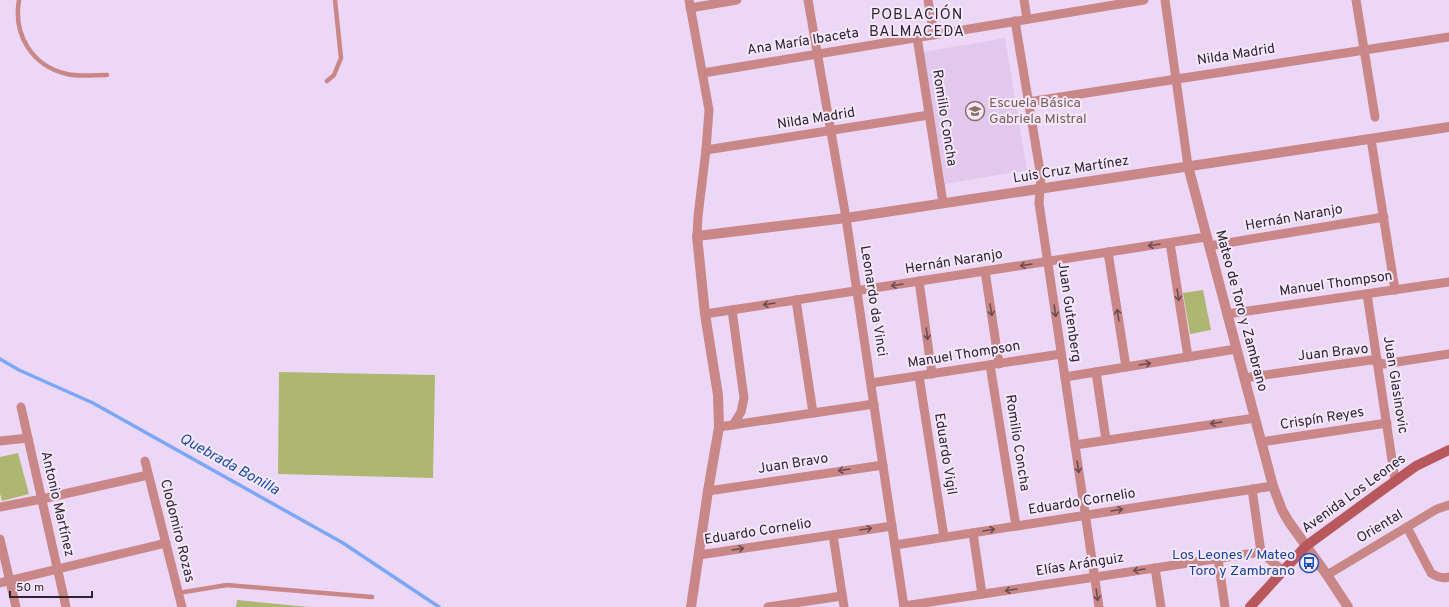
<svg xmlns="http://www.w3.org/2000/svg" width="1449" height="607" viewBox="0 0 1449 607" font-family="Overpass,sans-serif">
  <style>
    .built { fill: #e3c8ee }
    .green { fill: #aeb771 }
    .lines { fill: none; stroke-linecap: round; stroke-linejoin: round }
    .stream { stroke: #7ba7f4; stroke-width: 3.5 }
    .service { stroke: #c98787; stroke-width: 4.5 }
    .minor { stroke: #c98787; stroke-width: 9 }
    .tertiary { stroke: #c98787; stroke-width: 10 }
    .secondary { stroke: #b8585d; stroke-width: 10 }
    .oneway { stroke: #6c4c53 }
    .labels { text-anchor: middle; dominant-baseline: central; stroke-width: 4; stroke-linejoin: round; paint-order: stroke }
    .street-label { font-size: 14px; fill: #2e2531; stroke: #f5e8fb }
    .education-label { font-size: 14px; fill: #785e54; stroke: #f5e8fb; text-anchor: start }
    .transit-label { font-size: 14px; fill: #164399; stroke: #f5e8fb; text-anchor: end }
    .neighbourhood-label { font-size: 15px; letter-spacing: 1px; fill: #2e2531; stroke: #f5e8fb }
    .water-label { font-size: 15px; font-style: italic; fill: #1c4ea6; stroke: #f5e8fb }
  </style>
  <rect width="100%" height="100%" fill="#edd7f7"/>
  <path class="built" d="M 1005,38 L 1027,170 L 945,184 L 923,52 Z"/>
  <g class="green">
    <path d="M 1203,290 L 1211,330 L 1190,334 L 1183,293 Z"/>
    <path d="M 279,372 L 435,375 L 433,478 L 278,474 Z"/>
    <path d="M 18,453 L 29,494 L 2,501 L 0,494 L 0,457 Z"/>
    <path d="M 237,600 L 310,607 L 236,607 Z"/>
  </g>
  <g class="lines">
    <path class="stream" d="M 0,359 L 19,370 L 93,403 L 343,543 L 439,607"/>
    <g class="service">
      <path d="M 19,0 C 13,35 32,66 67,74 C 79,77 94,75 107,75"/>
      <path d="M 327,81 L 334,75 L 341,58 L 335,0"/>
      <path d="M 178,593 L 227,585 L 372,597"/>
    </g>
    <g class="minor">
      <path d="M 689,0 L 709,110 L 706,150 L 698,216 L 697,236"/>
      <path d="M 808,0 L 846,218 L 904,607"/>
      <path d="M 928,0 L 934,35"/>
      <path d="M 1024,0 L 1027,19"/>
      <path d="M 1165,0 L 1188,166"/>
      <path d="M 1356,0 L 1375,117"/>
      <path d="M 690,8 L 737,0"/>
      <path d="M 1015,21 L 1041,177 L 1039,203 L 1099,607"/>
      <path d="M 917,37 L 943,203"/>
      <path d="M 703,73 L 1144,0"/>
      <path d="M 1028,102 L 1449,37"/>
      <path d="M 1371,139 L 1395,290"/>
      <path d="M 706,150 L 929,115"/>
      <path d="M 1170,243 L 1188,357"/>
      <path d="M 1209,246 L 1384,217"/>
      <path d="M 1108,252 L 1126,367"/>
      <path d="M 985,271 L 999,364"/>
      <path d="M 919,281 L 932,374"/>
      <path d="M 1367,294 L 1395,480"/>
      <path d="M 796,300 L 813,413"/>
      <path d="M 732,310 L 744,398 L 741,412 L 733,425"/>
      <path d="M 705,314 L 1206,237"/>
      <path d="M 1227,314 L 1449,282"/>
      <path d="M 990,365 L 1016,526"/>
      <path d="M 1096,372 L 1106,440"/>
      <path d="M 919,376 L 944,537"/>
      <path d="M 1065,377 L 1236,349"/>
      <path d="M 1244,378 L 1371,360 L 1384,364 L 1449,354"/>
      <path d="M 871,383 L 1061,354"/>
      <path d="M 21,407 L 66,607"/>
      <path d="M 719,427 L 874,404"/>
      <path d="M 0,441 L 28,438"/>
      <path d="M 1261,442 L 1387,423"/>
      <path d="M 1075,445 L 1255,418"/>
      <path d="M 145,461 L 182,607"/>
      <path d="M 1252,489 L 1261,552 L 1283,571"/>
      <path d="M 708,491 L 883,465"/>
      <path d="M 0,507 L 42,499 L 148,475"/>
      <path d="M 1407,527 L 1431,573 C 1437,577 1442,579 1449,577"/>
      <path d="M 973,533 L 982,594"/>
      <path d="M 833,535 L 844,607"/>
      <path d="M 0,539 L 16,607"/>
      <path d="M 895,545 L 1273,486"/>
      <path d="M 699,555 L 892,526"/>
      <path d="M 1218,559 L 1225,607"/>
      <path d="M 1155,568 L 1161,607"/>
      <path d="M 1327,575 L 1437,509 L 1449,505"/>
      <path d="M 0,583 L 166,543"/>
      <path d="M 904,606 L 1261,552"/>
      <path d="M 768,607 L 842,596"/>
    </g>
    <g class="tertiary">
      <path d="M 1188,166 L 1273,486 L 1282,510 L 1289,522 L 1327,575 L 1348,607"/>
      <path d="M 691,607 L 708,491 L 719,427 L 718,395 L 705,314 L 697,236 L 846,218 L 1449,127"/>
    </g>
    <path class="secondary" d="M 1250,607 L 1306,546 L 1377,494 L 1416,466 L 1449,450"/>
  </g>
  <defs><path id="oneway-shaft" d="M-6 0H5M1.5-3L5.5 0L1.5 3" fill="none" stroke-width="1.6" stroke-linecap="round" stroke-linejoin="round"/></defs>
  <g class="oneway">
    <use href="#oneway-shaft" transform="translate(1154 245) rotate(171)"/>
    <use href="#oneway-shaft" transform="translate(1026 265) rotate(171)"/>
    <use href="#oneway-shaft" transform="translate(897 285) rotate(171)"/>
    <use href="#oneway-shaft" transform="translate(1178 295) rotate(81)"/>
    <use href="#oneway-shaft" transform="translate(769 304) rotate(171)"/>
    <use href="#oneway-shaft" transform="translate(991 310) rotate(81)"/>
    <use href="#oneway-shaft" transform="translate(1055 311) rotate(82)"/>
    <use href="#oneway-shaft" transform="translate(1118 315) rotate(-99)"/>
    <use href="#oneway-shaft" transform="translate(927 334) rotate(82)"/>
    <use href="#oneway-shaft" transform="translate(1145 364) rotate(-9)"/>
    <use href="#oneway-shaft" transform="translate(1216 423) rotate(171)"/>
    <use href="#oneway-shaft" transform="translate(1078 467) rotate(81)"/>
    <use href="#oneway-shaft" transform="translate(844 470) rotate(171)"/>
    <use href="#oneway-shaft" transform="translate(1117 510) rotate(-9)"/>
    <use href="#oneway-shaft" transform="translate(866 529) rotate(-9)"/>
    <use href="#oneway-shaft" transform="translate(989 530) rotate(-9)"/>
    <use href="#oneway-shaft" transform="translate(738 549) rotate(-9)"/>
    <use href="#oneway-shaft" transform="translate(1139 570) rotate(171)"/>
    <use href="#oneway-shaft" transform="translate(1011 590) rotate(171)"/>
    <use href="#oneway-shaft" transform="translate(1097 595) rotate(82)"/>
  </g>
  <defs>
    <symbol id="school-ring" viewBox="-11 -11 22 22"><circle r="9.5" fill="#f5e8fb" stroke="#8d6e63" stroke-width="1.5"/><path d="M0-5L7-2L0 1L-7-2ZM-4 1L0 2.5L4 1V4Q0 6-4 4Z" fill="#8d6e63"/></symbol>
    <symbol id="bus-ring" viewBox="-11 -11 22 22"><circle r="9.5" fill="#f5e8fb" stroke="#1a4fb4" stroke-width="1.5"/><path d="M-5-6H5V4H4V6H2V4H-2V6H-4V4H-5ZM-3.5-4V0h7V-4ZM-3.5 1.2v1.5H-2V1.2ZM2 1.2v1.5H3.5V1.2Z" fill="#1a4fb4"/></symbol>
  </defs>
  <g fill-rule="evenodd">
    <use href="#school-ring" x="964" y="100" width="22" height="22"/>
    <use href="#bus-ring" x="1298" y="552" width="22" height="22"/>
  </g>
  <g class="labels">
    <g class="street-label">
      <text transform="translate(803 42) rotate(-9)">Ana María Ibaceta</text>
      <text transform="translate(1236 55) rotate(-9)">Nilda Madrid</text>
      <text transform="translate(944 118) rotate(81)">Romilio Concha</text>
      <text transform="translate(816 119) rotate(-9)">Nilda Madrid</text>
      <text transform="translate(1071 170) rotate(-9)">Luis Cruz Martínez</text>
      <text transform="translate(1294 218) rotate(-10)">Hernán Naranjo</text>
      <text transform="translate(954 262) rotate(-9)">Hernán Naranjo</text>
      <text transform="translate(1336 284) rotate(-8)">Manuel Thompson</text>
      <text transform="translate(873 301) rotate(81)">Leonardo da Vinci</text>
      <text transform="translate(1241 311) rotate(75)">Mateo de Toro y Zambrano</text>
      <text transform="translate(1069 312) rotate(82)">Juan Gutenberg</text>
      <text transform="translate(1333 353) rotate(-6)">Juan Bravo</text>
      <text transform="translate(964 355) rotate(-9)">Manuel Thompson</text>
      <text transform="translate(1395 385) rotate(81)">Juan Glasinovic</text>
      <text transform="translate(1322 419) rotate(-9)">Crispín Reyes</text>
      <text transform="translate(1017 443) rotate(81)">Romilio Concha</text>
      <text transform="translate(945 454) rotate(81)">Eduardo Vigil</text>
      <text transform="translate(793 464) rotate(-9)">Juan Bravo</text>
      <text transform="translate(1354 494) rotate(-36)">Avenida Los Leones</text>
      <text transform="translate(1082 502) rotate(-9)">Eduardo Cornelio</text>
      <text transform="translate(57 504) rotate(77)">Antonio Martínez</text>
      <text transform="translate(1380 527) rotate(-31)">Oriental</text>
      <text transform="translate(177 531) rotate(76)">Clodomiro Rozas</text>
      <text transform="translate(758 532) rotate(-9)">Eduardo Cornelio</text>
      <text transform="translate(1080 565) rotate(-9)">Elías Aránguiz</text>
    </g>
    <g class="education-label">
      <text x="989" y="103">Escuela Básica<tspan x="989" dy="16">Gabriela Mistral</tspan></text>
    </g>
    <g class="transit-label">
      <text x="1295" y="555">Los Leones / Mateo<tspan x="1295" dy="16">Toro y Zambrano</tspan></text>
    </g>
    <g class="neighbourhood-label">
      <text x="917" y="15">POBLACIÓN<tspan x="917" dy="17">BALMACEDA</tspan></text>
    </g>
    <g class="water-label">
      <text transform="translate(229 465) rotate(29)">Quebrada Bonilla</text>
    </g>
  </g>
  <path d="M10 591v6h82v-6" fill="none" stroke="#2e2531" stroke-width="2"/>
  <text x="16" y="591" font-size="12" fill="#2e2531" stroke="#f5e8fb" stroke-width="3" paint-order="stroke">50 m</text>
</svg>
